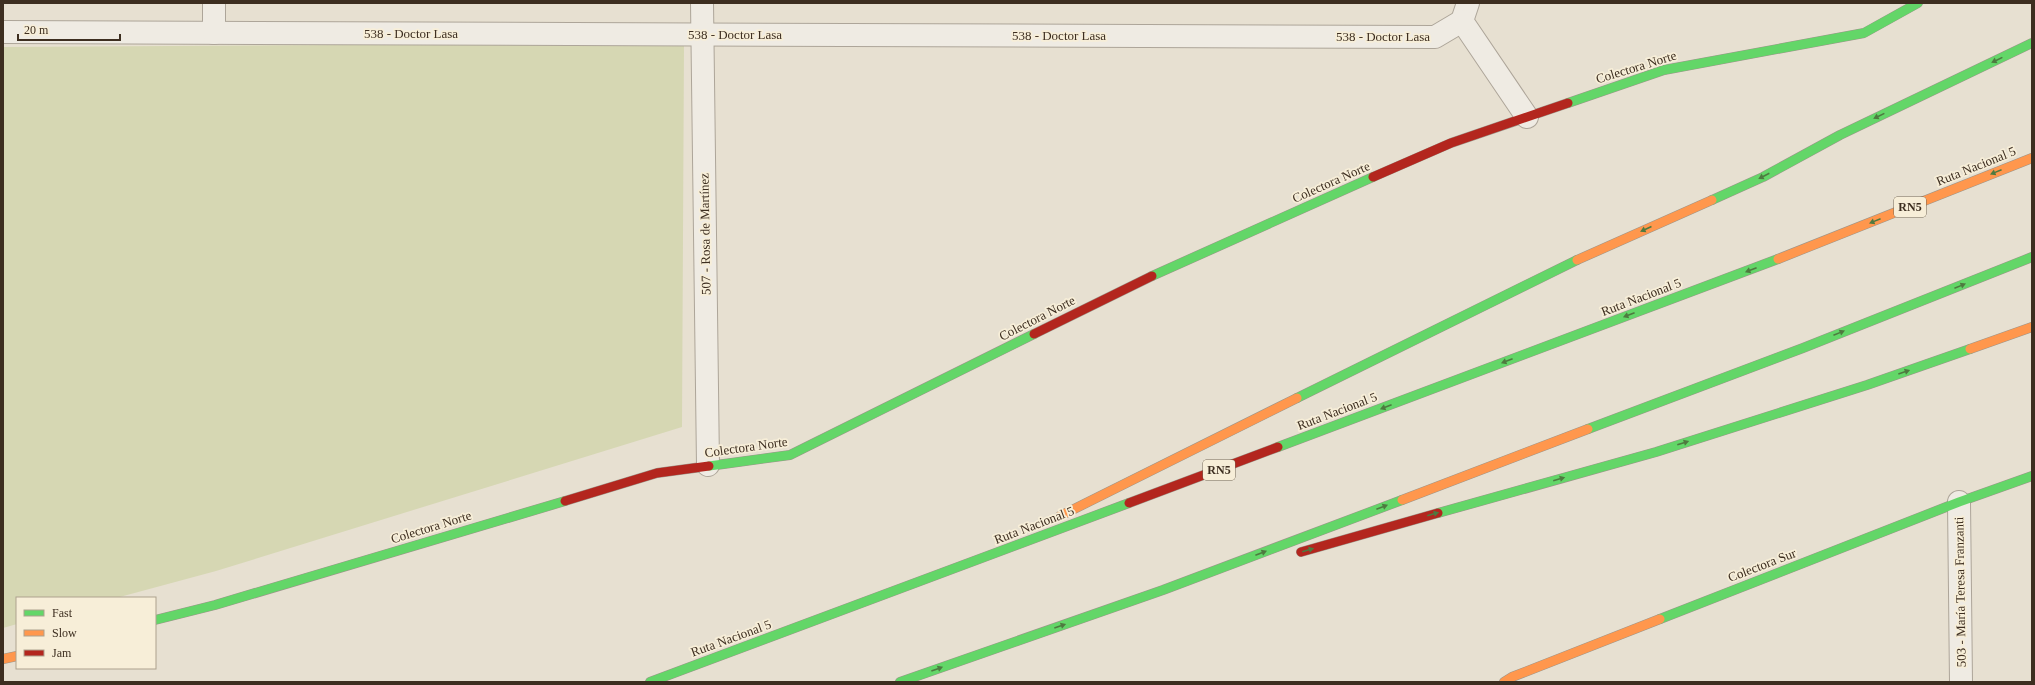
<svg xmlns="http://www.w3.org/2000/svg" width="2035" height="685" viewBox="0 0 2035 685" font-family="'Times New Roman',serif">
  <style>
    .green { fill: #d6d7b3 }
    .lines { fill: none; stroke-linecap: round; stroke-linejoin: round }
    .street-casing { stroke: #ada599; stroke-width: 24 }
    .fast-casing { stroke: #9c958a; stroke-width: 10 }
    .slow-casing { stroke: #9c958a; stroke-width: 10 }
    .jam-casing { stroke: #9c958a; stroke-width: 10 }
    .street { stroke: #efebe3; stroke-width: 22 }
    .fast { stroke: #63d668; stroke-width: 9 }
    .slow { stroke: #ff974d; stroke-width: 9 }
    .jam { stroke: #b3261e; stroke-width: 9 }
    .oneway { fill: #4e7a40 }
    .labels { text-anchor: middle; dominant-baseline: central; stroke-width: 3.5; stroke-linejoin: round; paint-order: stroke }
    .shield { fill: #f7eed8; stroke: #756857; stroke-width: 1 }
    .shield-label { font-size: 12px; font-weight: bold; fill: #3d2e20 }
    .street-label { font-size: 13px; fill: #3d2e20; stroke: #f7eed8 }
  </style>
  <rect width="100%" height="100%" fill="#e7e0d1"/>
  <path class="green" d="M 684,43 L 682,427 L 216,571 L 116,598 L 17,598 L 17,624 L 3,628 L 3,47 Z"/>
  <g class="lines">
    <defs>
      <g id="street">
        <path d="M 702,3 L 708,465"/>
        <path d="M 1468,3 L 1462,21 L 1527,117"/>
        <path d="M 3,32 L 1435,37 L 1462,21"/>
        <path d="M 214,33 L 214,3"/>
        <path d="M 1959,502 L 1961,682"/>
      </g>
      <g id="fast">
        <path d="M 1568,103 L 1664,70 L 1864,33 L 1918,3"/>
        <path d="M 1712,200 L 1763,177 L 1840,135 L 2032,43"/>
        <path d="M 1152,276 L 1373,177"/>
        <path d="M 1297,398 L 1577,260"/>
        <path d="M 1588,429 L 1803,348 L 2032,257"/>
        <path d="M 1278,447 L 1778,259"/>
        <path d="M 709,466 L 790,455 L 1034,334"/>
        <path d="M 1438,513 L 1656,452 L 1867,385 L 1970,349"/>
        <path d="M 1660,619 L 1959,502 L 2032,476"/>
        <path d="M 155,620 L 215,605 L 565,501"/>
        <path d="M 650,682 L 1129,503"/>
        <path d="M 900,682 L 1163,590 L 1402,500"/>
      </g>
      <g id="slow">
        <path d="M 1778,259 L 2032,158"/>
        <path d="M 1577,260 L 1712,200"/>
        <path d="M 1970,349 L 2032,327"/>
        <path d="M 1402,500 L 1588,429"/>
        <path d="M 1060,516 L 1297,398"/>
        <path d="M 3,659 L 17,656"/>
        <path d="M 1504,682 L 1512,677 L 1660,619"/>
      </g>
      <g id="jam">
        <path d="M 1373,177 L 1451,143 L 1568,103"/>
        <path d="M 1034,334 L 1152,276"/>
        <path d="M 565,501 L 657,473 L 709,466"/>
        <path d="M 1129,503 L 1278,447"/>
        <path d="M 1301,552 L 1438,513"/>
      </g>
    </defs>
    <use href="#street" class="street-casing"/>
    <use href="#fast" class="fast-casing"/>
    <use href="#slow" class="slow-casing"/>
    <use href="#jam" class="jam-casing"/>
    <use href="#street" class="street"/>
    <use href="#fast" class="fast"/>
    <use href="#slow" class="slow"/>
    <use href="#jam" class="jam"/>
  </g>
  <defs><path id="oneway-solid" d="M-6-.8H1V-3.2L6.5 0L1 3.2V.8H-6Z"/></defs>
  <g class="oneway">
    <use href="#oneway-solid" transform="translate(1997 60) rotate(154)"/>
    <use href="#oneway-solid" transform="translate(1879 116) rotate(154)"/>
    <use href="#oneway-solid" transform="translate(1996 172) rotate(158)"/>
    <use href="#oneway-solid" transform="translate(1764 176) rotate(153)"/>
    <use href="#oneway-solid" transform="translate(1875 221) rotate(158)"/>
    <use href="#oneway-solid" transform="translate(1646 229) rotate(156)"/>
    <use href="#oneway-solid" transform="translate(1751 270) rotate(159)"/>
    <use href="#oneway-solid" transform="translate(1960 286) rotate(-22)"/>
    <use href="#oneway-solid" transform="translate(1629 315) rotate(159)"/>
    <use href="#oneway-solid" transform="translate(1839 333) rotate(-22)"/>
    <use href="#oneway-solid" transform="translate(1507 361) rotate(159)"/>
    <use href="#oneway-solid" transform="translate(1904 372) rotate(-19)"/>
    <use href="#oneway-solid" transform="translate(1386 407) rotate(159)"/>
    <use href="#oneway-solid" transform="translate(1683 443) rotate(-18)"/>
    <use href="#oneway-solid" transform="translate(1559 479) rotate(-16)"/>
    <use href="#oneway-solid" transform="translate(1382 507) rotate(-21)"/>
    <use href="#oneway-solid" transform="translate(1433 514) rotate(-16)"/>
    <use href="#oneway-solid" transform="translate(1308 550) rotate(-16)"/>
    <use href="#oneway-solid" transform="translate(1261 553) rotate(-21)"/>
    <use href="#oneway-solid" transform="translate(1060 626) rotate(-19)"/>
    <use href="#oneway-solid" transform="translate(937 669) rotate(-20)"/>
  </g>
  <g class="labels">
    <g class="shield">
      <rect x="1894" y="197" width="32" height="20" rx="3"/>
      <rect x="1203" y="460" width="32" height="20" rx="3"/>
    </g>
    <g class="shield-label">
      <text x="1910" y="207">RN5</text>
      <text x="1219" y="470">RN5</text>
    </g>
    <g class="street-label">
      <text x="411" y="33">538 - Doctor Lasa</text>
      <text x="735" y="34">538 - Doctor Lasa</text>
      <text x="1059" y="35">538 - Doctor Lasa</text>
      <text x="1383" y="36">538 - Doctor Lasa</text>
      <text transform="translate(1636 67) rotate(-17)">Colectora Norte</text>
      <text transform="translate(1976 166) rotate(-22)">Ruta Nacional 5</text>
      <text transform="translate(1331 182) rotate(-24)">Colectora Norte</text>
      <text transform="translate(705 234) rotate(-91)">507 - Rosa de Martínez</text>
      <text transform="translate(1641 297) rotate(-21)">Ruta Nacional 5</text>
      <text transform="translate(1037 318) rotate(-27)">Colectora Norte</text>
      <text transform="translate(1337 411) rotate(-21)">Ruta Nacional 5</text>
      <text transform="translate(746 447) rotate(-8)">Colectora Norte</text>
      <text transform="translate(1034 525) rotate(-21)">Ruta Nacional 5</text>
      <text transform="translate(431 527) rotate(-17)">Colectora Norte</text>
      <text transform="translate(1762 565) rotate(-21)">Colectora Sur</text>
      <text transform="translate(1960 592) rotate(-91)">503 - María Teresa Franzanti</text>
      <text transform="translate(731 638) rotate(-20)">Ruta Nacional 5</text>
    </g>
  </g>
  <rect width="2035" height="685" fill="none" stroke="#3d2e20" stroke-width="8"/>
  <rect x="16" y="597" width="140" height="72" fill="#f7eed8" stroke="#ada18e"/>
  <rect x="24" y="610" width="20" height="6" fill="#63d668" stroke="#ada18e"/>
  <text x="52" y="617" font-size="12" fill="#3d2e20">Fast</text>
  <rect x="24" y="630" width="20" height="6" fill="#ff974d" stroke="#ada18e"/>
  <text x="52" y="637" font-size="12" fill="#3d2e20">Slow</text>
  <rect x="24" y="650" width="20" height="6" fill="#b3261e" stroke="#ada18e"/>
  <text x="52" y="657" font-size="12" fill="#3d2e20">Jam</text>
  <path d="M18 34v6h102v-6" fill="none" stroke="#3d2e20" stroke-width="2"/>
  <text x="24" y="34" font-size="12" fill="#3d2e20" stroke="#f7eed8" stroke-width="3" paint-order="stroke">20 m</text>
</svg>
